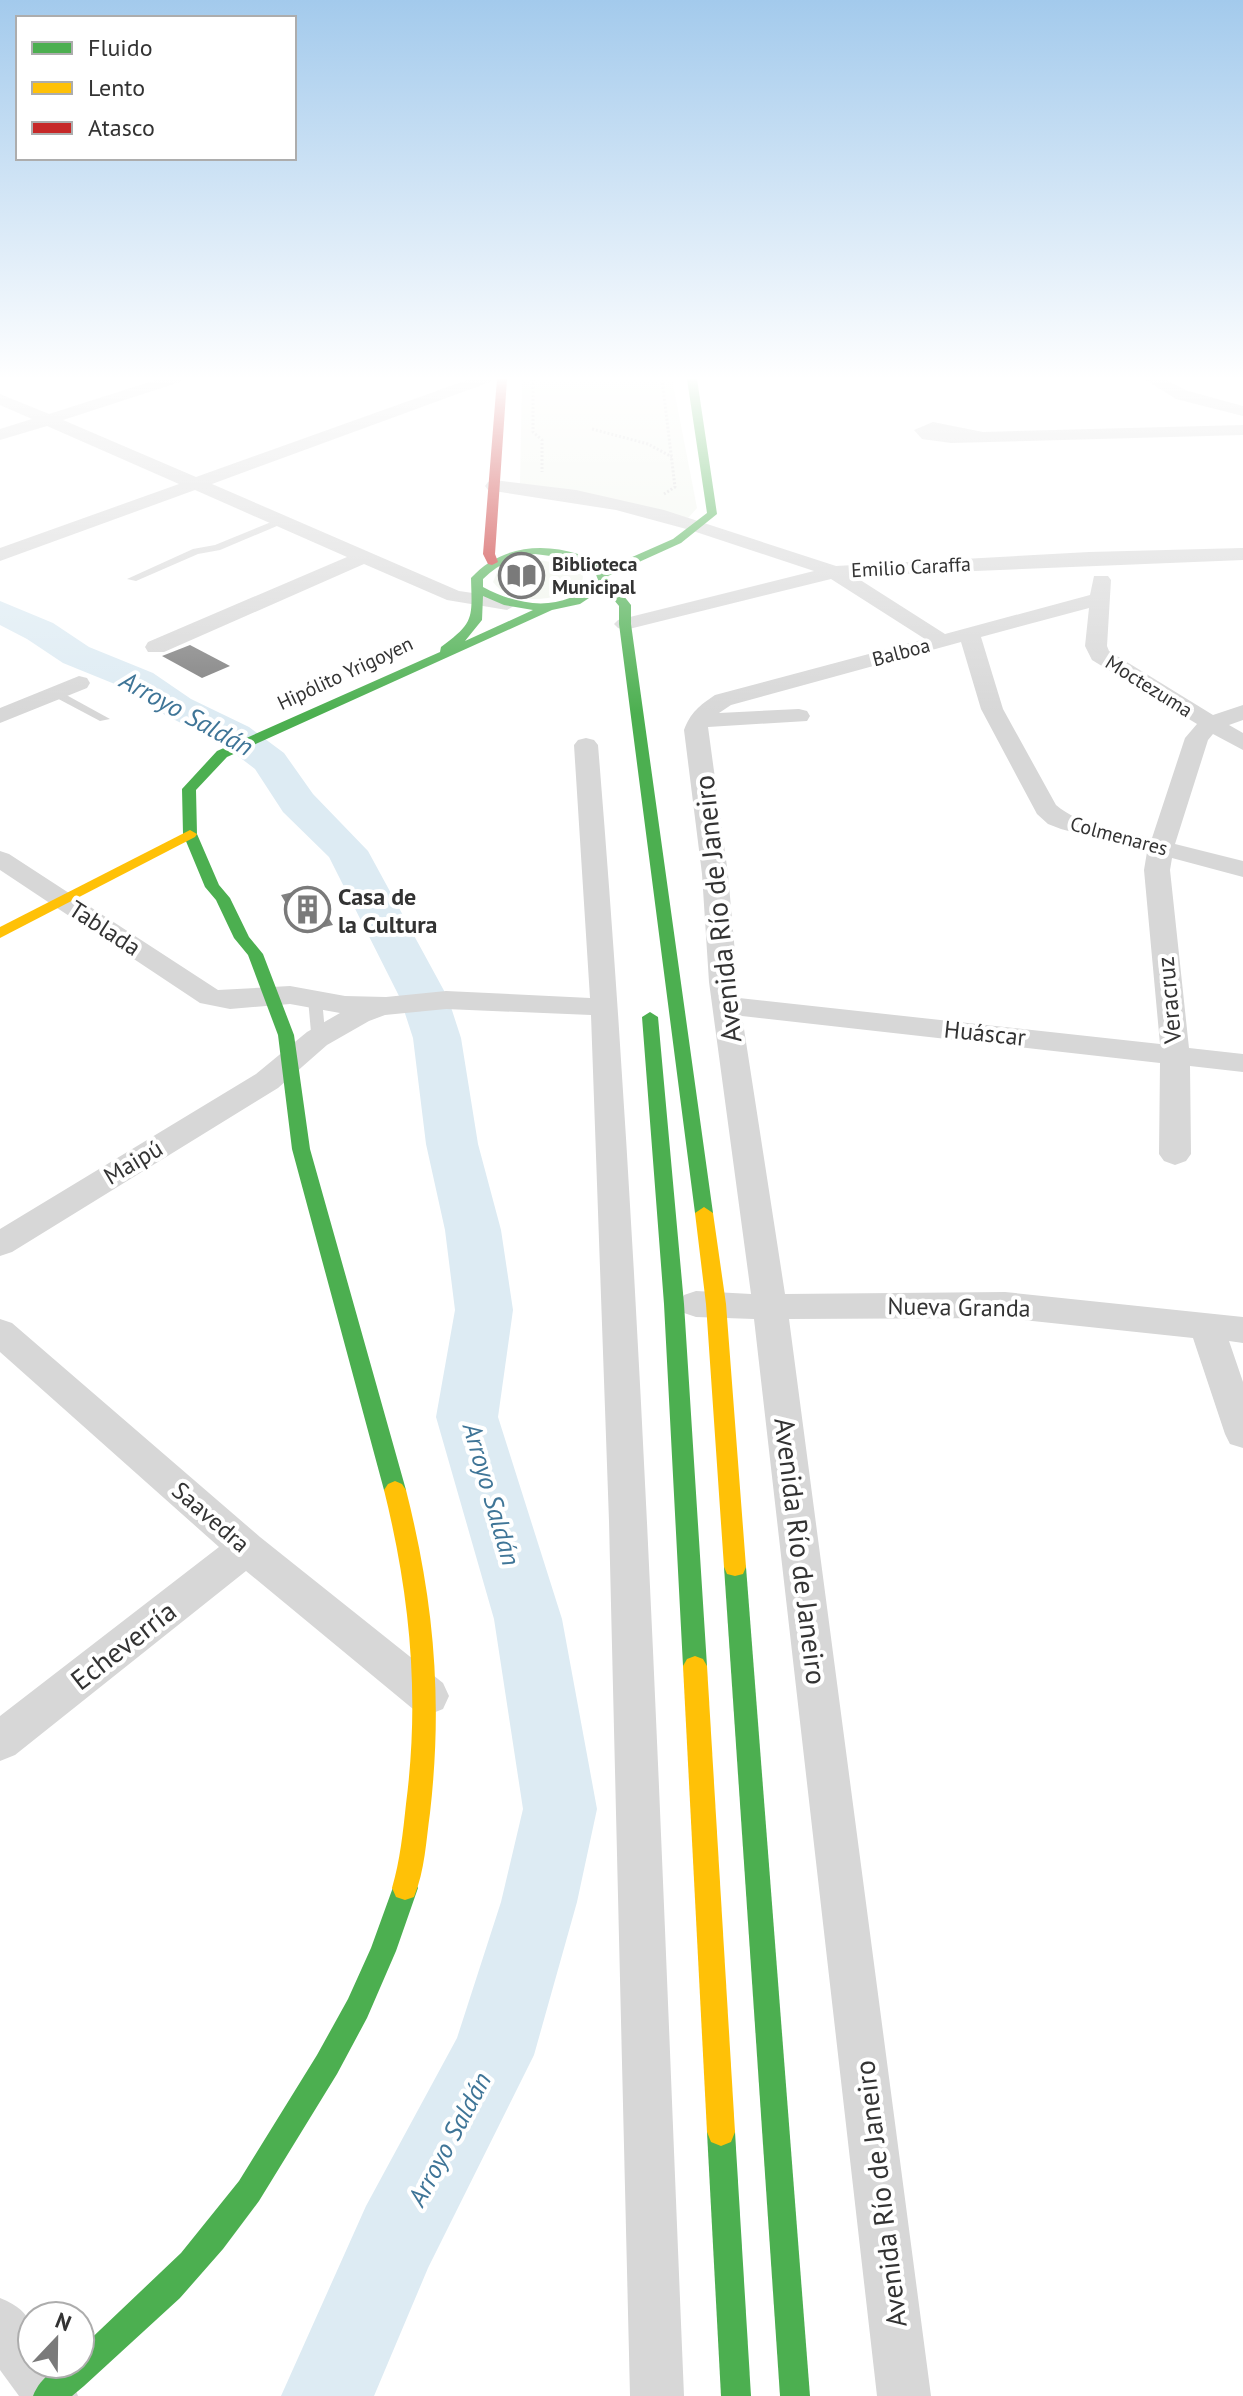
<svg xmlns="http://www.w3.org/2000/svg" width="1243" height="2396" viewBox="0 0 1243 2396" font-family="'PT Sans',sans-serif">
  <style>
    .green { fill: #f1f5ed }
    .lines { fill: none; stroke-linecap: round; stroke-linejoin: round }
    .river { fill: #ddebf3; fill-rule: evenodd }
    .building { fill: #818181 }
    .path { stroke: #d6d6d6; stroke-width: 3; stroke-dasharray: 2 2; stroke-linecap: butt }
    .lane { fill: #d7d7d7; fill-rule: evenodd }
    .street { fill: #d7d7d7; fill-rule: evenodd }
    .fast { fill: #4caf50; fill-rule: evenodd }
    .slow { fill: #ffc107; fill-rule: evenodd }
    .jam { fill: #c62828; fill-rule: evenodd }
    .labels { text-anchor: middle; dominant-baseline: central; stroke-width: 8; stroke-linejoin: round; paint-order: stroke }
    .far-poi-label { font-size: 20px; font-weight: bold; fill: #333; stroke: #fff; text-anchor: start }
    .far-street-label { font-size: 20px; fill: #333; stroke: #fff }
    .poi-label { font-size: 24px; font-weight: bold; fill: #333; stroke: #fff; text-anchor: start }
    .street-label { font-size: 24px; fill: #333; stroke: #fff }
    .water-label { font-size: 26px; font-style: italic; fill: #3f7597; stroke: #fff }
    .near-street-label { font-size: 28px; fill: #333; stroke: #fff }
  </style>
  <rect width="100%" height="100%" fill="#fff"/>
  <g class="green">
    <path d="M 522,379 L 672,379 L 697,508 L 688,518 L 520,486 Z"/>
    <path d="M 531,559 L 571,565 L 583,576 L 582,583 C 561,602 511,607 493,582 L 498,570 Z"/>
  </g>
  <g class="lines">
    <path class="river" d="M 0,601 L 53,623 L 89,647 L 153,673 L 191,699 L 249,727 L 284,753 L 313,794 L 368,851 L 448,998 L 461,1038 L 478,1144 L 501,1230 L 513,1310 L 498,1417 L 562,1619 L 597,1809 L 577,1902 L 534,2055 L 428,2268 L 374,2396 L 281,2396 L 366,2206 L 457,2038 L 501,1902 L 523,1809 L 494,1619 L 436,1417 L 455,1310 L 445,1230 L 426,1144 L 413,1038 L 400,998 L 329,857 L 283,812 L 255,769 L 221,743 L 165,715 L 127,689 L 63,663 L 27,639 L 0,625 Z"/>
  </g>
  <g class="building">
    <path d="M 190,645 L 230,666 L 202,678 L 162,656 Z"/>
    <path d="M 310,888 L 333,925 L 303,932 L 281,895 Z"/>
  </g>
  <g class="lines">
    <g class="path">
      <path d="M 533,379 L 533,432 L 542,440 L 542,472"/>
      <path d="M 662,379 L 675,487 L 664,494"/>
      <path d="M 592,429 L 648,444 L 672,457"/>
    </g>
    <g class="lane">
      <path d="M 281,518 L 286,521 L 284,523 L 220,550 L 198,554 L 136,581 L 127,579 L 193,549 L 215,545 Z"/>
      <path d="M 51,691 L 59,691 L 110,719 L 100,721 L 51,695 Z"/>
      <path d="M 315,995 L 322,999 L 325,1032 L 318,1044 L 313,1046 L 306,1041 L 311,1032 L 308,999 Z"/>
    </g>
    <g class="street">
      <path d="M 159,379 L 182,379 L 180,382 L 63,420 L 196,477 L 470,379 L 492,379 L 490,382 L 212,484 L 459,591 L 507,598 L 517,604 L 507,610 L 447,600 L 364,564 L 164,652 L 148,652 L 145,647 L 148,642 L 347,557 L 195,490 L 0,561 L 0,548 L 179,484 L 47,426 L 0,440 L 0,429 L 32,419 L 0,405 L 0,394 L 49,414 Z"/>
      <path d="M 1144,379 L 1164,379 L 1188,391 L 1243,406 L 1243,416 L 1176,399 Z"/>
      <path d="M 933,422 L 983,432 L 1243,425 L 1243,435 L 951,443 L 922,439 L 914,430 Z"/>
      <path d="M 494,480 L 576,490 L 664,510 L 836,566 L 1089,552 L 1243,548 L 1243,560 L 854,576 L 945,634 L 1090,595 L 1094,576 L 1108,576 L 1111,580 L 1107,646 L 1109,651 L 1213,715 L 1243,705 L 1243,720 L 1229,725 L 1243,733 L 1243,750 L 1213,734 L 1208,740 L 1175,844 L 1243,861 L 1243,877 L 1172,858 L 1170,870 L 1189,1048 L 1243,1054 L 1243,1072 L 1190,1066 L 1191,1154 L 1186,1161 L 1175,1165 L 1164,1161 L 1159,1154 L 1160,1063 L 742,1016 L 785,1294 L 1005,1292 L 1243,1317 L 1243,1343 L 1229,1341 L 1243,1382 L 1243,1448 L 1230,1444 L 1225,1434 L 1193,1338 L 1005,1318 L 789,1319 L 931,2396 L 877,2396 L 754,1319 L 696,1317 L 684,1313 L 679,1304 L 684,1295 L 696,1291 L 751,1294 L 709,982 L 702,874 L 684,730 C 691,712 699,706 715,695 L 925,639 L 831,579 L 625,630 L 618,628 L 614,624 L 618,620 L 814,571 L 690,530 L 616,510 L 488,490 L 485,486 L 488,482 ZM 1089,608 L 1085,646 L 1092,660 L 1197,724 L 1185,738 L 1152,838 C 1121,830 1080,826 1056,805 L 1003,709 L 981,637 ZM 961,642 L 981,709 L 1037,814 L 1048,824 L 1061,829 L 1147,852 L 1144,870 L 1160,1044 L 739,998 L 728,874 L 708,727 L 807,721 L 810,716 L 807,711 L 799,709 L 719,713 L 731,705 Z"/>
      <path d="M 79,676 L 87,678 L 90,683 L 87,688 L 0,723 L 0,708 Z"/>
      <path d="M 586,738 L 594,740 L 598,745 C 643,1294 661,1845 684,2396 L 630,2396 L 609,1521 L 591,1015 L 446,1009 L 385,1015 L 369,1021 L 327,1045 L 278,1088 L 12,1252 L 0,1256 L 0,1229 L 256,1074 L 307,1032 L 340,1013 L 290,1004 L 230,1009 L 200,1003 L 0,870 L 0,851 L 9,854 L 218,990 L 290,986 L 345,996 L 386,997 L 446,991 L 590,998 L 574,745 L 578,740 Z"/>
      <path d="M 0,1319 L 12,1323 L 260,1537 L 443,1683 L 449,1696 L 443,1709 L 428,1715 L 413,1709 L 246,1571 L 15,1755 L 0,1761 L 0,1716 L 219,1547 L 0,1352 Z"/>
      <path d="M 0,2298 C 37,2313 32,2329 32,2364 L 62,2364 L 70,2375 L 78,2396 L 19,2396 L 0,2370 Z"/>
    </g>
    <g class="fast">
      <path d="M 687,379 L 697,379 L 717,514 L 681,543 L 608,576 L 631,605 L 631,624 L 713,1213 L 710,1218 L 698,1218 L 695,1213 L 619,624 L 619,606 L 604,588 L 580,604 L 552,610 L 227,757 L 196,790 L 197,834 L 219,885 L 230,898 L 249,937 L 263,954 L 294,1035 L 310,1149 L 406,1490 L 402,1496 L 395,1499 L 388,1496 L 384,1490 L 292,1149 L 278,1035 L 248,955 L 234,938 L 216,900 L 205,887 L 183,834 L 182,789 L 217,751 L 440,652 L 441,647 C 475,622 472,618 471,578 C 499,547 540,542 578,554 C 588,558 599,561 605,569 L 673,539 L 707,513 ZM 535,554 L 566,558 L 594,569 L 598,580 C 564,612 522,608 483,587 L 483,579 C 499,564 513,557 535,554 ZM 483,596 L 504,605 L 533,610 L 465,641 L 482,620 Z"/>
      <path d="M 650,1012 L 658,1017 L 684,1304 L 707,1666 L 703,1673 L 695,1676 L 687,1673 L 683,1666 L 664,1304 L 642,1017 Z"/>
      <path d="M 735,1558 L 743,1560 L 746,1567 L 810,2396 L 780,2396 L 724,1567 L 727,1560 Z"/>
      <path d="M 405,1876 L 414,1879 L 418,1888 L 396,1951 L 367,2018 L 337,2074 L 259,2201 L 223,2249 L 180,2298 L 84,2386 L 72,2396 L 33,2396 C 41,2376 59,2364 80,2364 L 80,2349 L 181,2253 L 239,2181 L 317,2055 L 348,1999 L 371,1948 L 396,1879 Z"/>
      <path d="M 721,2118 L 731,2122 L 735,2132 L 751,2396 L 721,2396 L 707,2132 L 711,2122 Z"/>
    </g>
    <g class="slow">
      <path d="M 190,830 L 197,834 L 195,837 L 0,938 L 0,927 Z"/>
      <path d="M 704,1207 L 713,1213 L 726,1304 L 746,1567 L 743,1574 L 735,1576 L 727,1574 L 724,1567 L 706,1304 L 695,1213 Z"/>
      <path d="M 395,1481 L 402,1484 L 406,1490 C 434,1601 443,1699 430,1813 C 426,1841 425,1870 414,1897 L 405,1900 L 396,1897 L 392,1888 C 400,1861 403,1832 406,1804 C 420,1696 410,1595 384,1490 L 388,1484 Z"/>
      <path d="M 695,1656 L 703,1659 L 707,1666 L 735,2132 L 731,2142 L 721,2146 L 711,2142 L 707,2132 L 683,1666 L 687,1659 Z"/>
    </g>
    <path class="jam" d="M 497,379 L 507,379 L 495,554 L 498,562 L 492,565 L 488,564 L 483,554 Z"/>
  </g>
  <linearGradient id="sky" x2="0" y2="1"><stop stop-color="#a3caec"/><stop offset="0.53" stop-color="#fff"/><stop offset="1" stop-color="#fff" stop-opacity="0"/></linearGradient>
  <rect width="1243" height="714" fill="url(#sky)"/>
  <defs>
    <symbol id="library-ring" viewBox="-11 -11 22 22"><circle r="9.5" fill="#fff" stroke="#7a7a7a" stroke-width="1.5"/><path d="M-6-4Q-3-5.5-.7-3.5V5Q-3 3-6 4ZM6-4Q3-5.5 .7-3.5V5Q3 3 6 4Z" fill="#7a7a7a"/></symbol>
    <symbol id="building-ring" viewBox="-11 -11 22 22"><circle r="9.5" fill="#fff" stroke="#7a7a7a" stroke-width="1.5"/><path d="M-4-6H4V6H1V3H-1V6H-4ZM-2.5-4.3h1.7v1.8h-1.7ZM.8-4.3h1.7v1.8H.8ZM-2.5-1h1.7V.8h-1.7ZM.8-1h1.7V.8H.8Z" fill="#7a7a7a"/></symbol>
  </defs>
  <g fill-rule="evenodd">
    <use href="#library-ring" x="496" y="550" width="51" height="51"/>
    <use href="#building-ring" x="282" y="884" width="51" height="51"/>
  </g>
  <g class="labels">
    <g class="far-poi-label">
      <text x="552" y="564">Biblioteca<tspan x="552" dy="23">Municipal</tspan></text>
    </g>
    <g class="far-street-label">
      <text transform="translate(911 567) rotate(-3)">Emilio Caraffa</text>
      <text transform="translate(901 652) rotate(-15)">Balboa</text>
      <text transform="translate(345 673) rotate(-25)">Hipólito Yrigoyen</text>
      <text transform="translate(1149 686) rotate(32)">Moctezuma</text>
      <text transform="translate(1119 836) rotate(15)">Colmenares</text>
    </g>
    <g class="poi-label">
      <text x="338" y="896">Casa de<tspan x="338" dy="28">la Cultura</tspan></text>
    </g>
    <g class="street-label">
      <text transform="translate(105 928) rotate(33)">Tablada</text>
      <text transform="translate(1169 1000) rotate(-95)">Veracruz</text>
      <text transform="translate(985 1033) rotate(6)">Huáscar</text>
      <text transform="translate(133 1162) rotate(-31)">Maipú</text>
      <text transform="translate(959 1307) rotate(1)">Nueva Granda</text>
      <text transform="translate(211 1517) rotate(41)">Saavedra</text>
    </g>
    <g class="water-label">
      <text transform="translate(187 713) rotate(29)">Arroyo Saldán</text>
      <text transform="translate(492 1494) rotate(74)">Arroyo Saldán</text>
      <text transform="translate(449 2139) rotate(-62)">Arroyo Saldán</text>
    </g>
    <g class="near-street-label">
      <text transform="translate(717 909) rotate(-96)">Avenida Río de Janeiro</text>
      <text transform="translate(801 1551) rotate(83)">Avenida Río de Janeiro</text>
      <text transform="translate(123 1645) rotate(-38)">Echeverría</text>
      <text transform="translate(880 2194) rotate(-97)">Avenida Río de Janeiro</text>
    </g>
  </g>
  <rect x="16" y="16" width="280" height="144" fill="#ffffff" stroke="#adadad" stroke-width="2"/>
  <rect x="32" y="42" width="40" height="12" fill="#4caf50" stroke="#adadad" stroke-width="2"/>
  <text x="88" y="56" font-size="24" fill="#333333">Fluido</text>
  <rect x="32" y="82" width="40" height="12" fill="#ffc107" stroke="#adadad" stroke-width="2"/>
  <text x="88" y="96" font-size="24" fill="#333333">Lento</text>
  <rect x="32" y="122" width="40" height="12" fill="#c62828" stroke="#adadad" stroke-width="2"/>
  <text x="88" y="136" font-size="24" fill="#333333">Atasco</text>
  <g transform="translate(56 2340) rotate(22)"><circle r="38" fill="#ffffff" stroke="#adadad" stroke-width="2"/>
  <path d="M0-6L14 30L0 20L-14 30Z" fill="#7a7a7a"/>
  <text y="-12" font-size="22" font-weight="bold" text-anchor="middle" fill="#333333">N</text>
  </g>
</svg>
